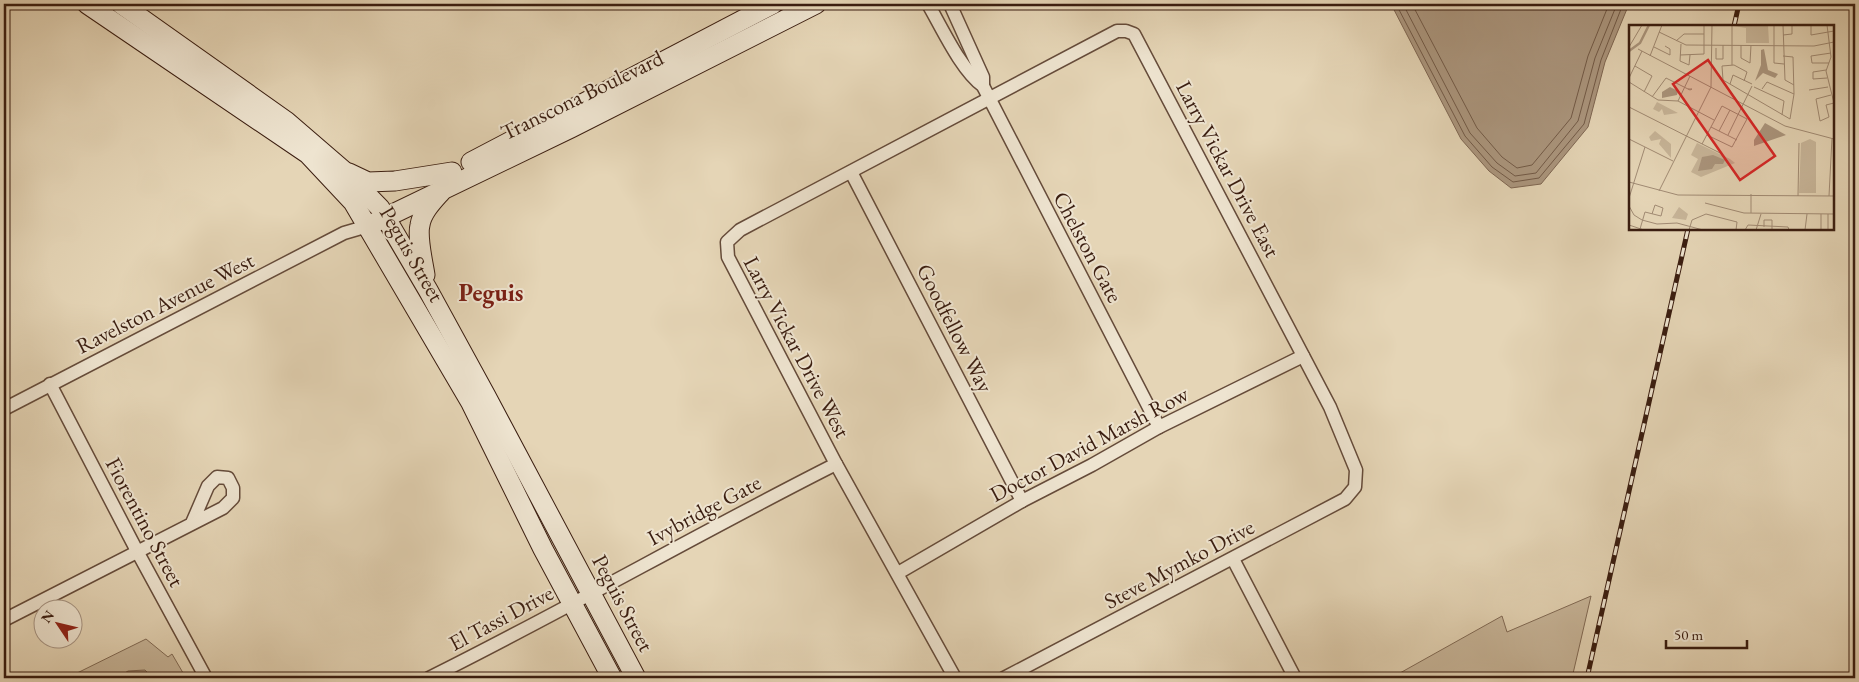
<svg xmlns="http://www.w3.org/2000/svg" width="1859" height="682" viewBox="0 0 1859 682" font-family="'EB Garamond',serif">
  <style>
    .green { fill: #c8b69a; stroke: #816a55 }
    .water { fill: #ab967e; stroke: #7e6652 }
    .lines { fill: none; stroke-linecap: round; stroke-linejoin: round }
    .shore { stroke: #725a47; stroke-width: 1 }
    .street-casing { stroke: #654b3a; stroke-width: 15 }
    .secondary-casing { stroke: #3a1d10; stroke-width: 21 }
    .street { stroke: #eee4d0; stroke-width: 12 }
    .secondary { stroke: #eee4d0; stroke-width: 19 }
    .rail-casing { stroke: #3a1d10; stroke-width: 5 }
    .rail { stroke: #eee4d0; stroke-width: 3; stroke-dasharray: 9; stroke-linecap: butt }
    .labels { text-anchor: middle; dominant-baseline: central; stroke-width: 4; stroke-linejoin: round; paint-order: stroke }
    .street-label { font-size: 22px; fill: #3a1d10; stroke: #eee4d0 }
    .neighbourhood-label { font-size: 24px; font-weight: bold; fill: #7a1f14; stroke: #eee4d0 }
    .inset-river { fill: none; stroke: #ab967e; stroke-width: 2.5 }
    .inset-road { fill: none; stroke: #a18b74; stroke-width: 1 }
    .view { fill: #d62828; fill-opacity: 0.15; stroke: #d62828; stroke-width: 2.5 }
    .inset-edge { fill: none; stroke: #3a1d10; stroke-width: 2.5 }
  </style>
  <rect width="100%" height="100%" fill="#e5d5b6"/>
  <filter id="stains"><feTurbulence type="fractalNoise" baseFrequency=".004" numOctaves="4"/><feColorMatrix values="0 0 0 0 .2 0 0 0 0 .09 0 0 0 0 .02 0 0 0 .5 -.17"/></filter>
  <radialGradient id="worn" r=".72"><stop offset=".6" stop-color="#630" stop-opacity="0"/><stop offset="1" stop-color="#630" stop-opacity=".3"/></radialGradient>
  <g class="green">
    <path d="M 1591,596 L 1572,678 L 1391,678 L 1502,616 L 1507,632 Z"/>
    <path d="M 146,639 L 168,657 L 172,654 L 186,678 L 67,678 Z"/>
  </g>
  <g class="water">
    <path d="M 1391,4 L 1629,4 L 1605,62 L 1588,127 L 1541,184 L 1511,188 L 1489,171 L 1461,139 Z"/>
    <path d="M 145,670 L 153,678 L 117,678 L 128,671 Z"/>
  </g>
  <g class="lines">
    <g class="shore">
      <path d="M 1396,4 L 1465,136 L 1492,167 L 1513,182 L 1539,178 L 1584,124 L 1601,60 L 1623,4"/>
      <path d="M 1403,4 L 1470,133 L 1497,163 L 1515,176 L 1536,173 L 1578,121 L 1595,58 L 1617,4"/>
      <path d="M 1412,4 L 1477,128 L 1502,157 L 1517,168 L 1532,165 L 1571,118 L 1588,56 L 1609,4"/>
    </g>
    <defs>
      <g id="street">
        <path d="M 928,4 C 942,28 961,70 983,86 L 1159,427"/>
        <path d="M 950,4 L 983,77 L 983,86"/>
        <path d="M 851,172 L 1022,501"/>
        <path d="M 50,384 L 137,551 L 206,678"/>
        <path d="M 4,409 L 344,233 L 368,226"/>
        <path d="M 1233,559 L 1295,678"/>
        <path d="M 898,573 L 1022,501 L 1092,465 L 1159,427 L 1303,356"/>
        <path d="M 4,620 L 223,508 L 233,498 L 233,488 L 228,478 L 217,477 L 208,486 L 192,523"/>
        <path d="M 429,678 C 566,610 699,533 836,464"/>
        <path d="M 955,678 L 836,464 L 728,257 L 727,242 L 740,230 L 1117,31 L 1126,31 L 1134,34 L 1330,407 L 1356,470 L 1355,487 L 1345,499 L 1004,678"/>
      </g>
      <g id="secondary">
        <path d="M 87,4 L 308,154 L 353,202 L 471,403 L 543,549 L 612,678"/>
        <path d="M 121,4 L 286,121 L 344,171 L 380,208 L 428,290 L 486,396 L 636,678"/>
        <path d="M 471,162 L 773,4"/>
        <path d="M 349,173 L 368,182 L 395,181 L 452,172"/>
        <path d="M 374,223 L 571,128 L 816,4"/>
        <path d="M 425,275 C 423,262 417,237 420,225 C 422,212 433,201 441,192"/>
      </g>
    </defs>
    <use href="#street" class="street-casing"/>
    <use href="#secondary" class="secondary-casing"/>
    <use href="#street" class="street"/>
    <use href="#secondary" class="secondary"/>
    <defs>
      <g id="rail">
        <path d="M 1734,26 L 1739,4"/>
        <path d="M 1587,678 L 1688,229"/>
      </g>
    </defs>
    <use href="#rail" class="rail-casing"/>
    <use href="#rail" class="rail"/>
  </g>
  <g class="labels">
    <g class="street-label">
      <text transform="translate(582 95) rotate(-26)">Transcona Boulevard</text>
      <text transform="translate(1228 169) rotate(62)">Larry Vickar Drive East</text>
      <text transform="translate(1088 247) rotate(62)">Chelston Gate</text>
      <text transform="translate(412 254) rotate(60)">Peguis Street</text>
      <text transform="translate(165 303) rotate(-27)">Ravelston Avenue West</text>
      <text transform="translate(955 328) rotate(63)">Goodfellow Way</text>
      <text transform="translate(797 347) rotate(62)">Larry Vickar Drive West</text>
      <text transform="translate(1089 444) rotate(-28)">Doctor David Marsh Row</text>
      <text transform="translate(704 510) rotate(-28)">Ivybridge Gate</text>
      <text transform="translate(145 522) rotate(62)">Fiorentino Street</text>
      <text transform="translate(1179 564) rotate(-28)">Steve Mymko Drive</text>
      <text transform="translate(623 603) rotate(62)">Peguis Street</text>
      <text transform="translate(501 618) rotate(-28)">El Tassi Drive</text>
    </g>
    <g class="neighbourhood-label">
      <text x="491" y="292">Peguis</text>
    </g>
  </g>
  <g transform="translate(1629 25)">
    <rect width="205" height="205" fill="#e5d5b6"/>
    <path d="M 139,0 L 140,18 L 117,18 L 117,3 L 104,1 ZM 28,77 L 49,88 L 35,90 L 33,84 L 30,87 L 24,84 ZM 26,106 L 42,119 L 42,133 L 30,119 L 32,114 L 22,116 L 20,112 ZM 181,114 L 187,117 L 187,168 L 170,168 L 172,118 ZM 68,118 L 101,134 L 106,138 L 72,152 L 62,147 L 69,134 L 62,130 ZM 50,182 L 59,189 L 57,195 L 43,193 Z" fill="#c8b69a"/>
    <path d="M 135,24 L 139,45 L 149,49 L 146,53 L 134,48 L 126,56 L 132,40 L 132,25 ZM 41,62 L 49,66 L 48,70 L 33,73 L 33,67 ZM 136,98 L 157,110 L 125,121 L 125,115 ZM 84,130 L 96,135 L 94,139 L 86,139 L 83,144 L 69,146 L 73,132 Z" fill="#ab967e"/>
    <path class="inset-river" d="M 0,26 L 11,18 L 20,0"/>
    <path class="inset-road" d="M 145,0 L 145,38 L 155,39M 154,0 L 156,55 L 165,60M 182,0 L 182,10 L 205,6M 198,0 L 202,32 L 197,46 L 205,78 L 197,80 L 200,92 L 191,96 L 187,74 L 202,70M 30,7 L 57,20 L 185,21 L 205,17M 154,10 L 163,9 L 163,0M 47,16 L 55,9 L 75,9M 52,19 L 51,36 L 60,40 L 61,30M 112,20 L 112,33 L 121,38 L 122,20M 0,22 L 13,0M 25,22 L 41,30 L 41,24 L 36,21M 87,23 L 87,34 L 94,34 L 94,20M 9,24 L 156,101 L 205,114M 51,30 L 75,29 L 75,0M 21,31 L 33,0M 200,38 L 183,38 L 182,31 L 202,28M 103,40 L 103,0M 6,41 L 23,51 L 15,67M 197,45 L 184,47 L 184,54 L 198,53M 0,53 L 13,26M 115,56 L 118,47 L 105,40 L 93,41 L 94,55 L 161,94 L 165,69 L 164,32 L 154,31M 0,57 L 29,75 L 49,76 L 85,95M 101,59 L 104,50 L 123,59M 125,62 L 155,76 L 153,90M 133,64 L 138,57 L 165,69M 180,65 L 199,62M 23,72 L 37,53 L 61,65 L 63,64 L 59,64M 49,76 L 61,51M 0,82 L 91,128M 82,102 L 108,115M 90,106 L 101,85M 99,110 L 123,61M 0,114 L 44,136M 73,119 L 93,81 L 118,94 L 103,122 L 78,110M 0,157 L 49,170 L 205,171M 30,166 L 82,62 L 83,0M 169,171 L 170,118M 200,171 L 203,113M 0,173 L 16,122M 76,178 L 115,188 L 205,189M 0,181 L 5,190 L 13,195 L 28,199 L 48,198 L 74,205M 122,188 L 122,169M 192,189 L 192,205M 199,189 L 199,205M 0,200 L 15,205M 135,202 L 135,195 L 143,195 L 143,205M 11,204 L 16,187 L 32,191 L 34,183 L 26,180 L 23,189M 60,205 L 63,195 L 77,189 L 108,197 L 107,205M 116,205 L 119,200 L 159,202 L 160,205M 127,205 L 132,189M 176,205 L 178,189"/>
    <path class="view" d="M 79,35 L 146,131 L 111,155 L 44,59 Z"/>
    <rect width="205" height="205" class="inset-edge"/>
  </g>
  <rect width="1859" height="682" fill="none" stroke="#e5d5b6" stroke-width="20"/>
  <rect x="5" y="5" width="1849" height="672" fill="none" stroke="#3a1d10" stroke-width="2.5"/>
  <rect x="10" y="10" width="1839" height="662" fill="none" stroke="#3a1d10"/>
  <g transform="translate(58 624) rotate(305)"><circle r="24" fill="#eee4d0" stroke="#a69483"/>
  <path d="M0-4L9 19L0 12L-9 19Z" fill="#8f2418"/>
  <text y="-8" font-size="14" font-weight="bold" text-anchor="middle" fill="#3a1d10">N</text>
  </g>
  <path d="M1666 640v8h81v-8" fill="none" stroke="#3a1d10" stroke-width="2.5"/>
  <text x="1674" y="640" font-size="15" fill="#3a1d10" stroke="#eee4d0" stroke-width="4" paint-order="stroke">50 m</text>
  <rect width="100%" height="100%" filter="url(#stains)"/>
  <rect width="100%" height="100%" fill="url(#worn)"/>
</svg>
